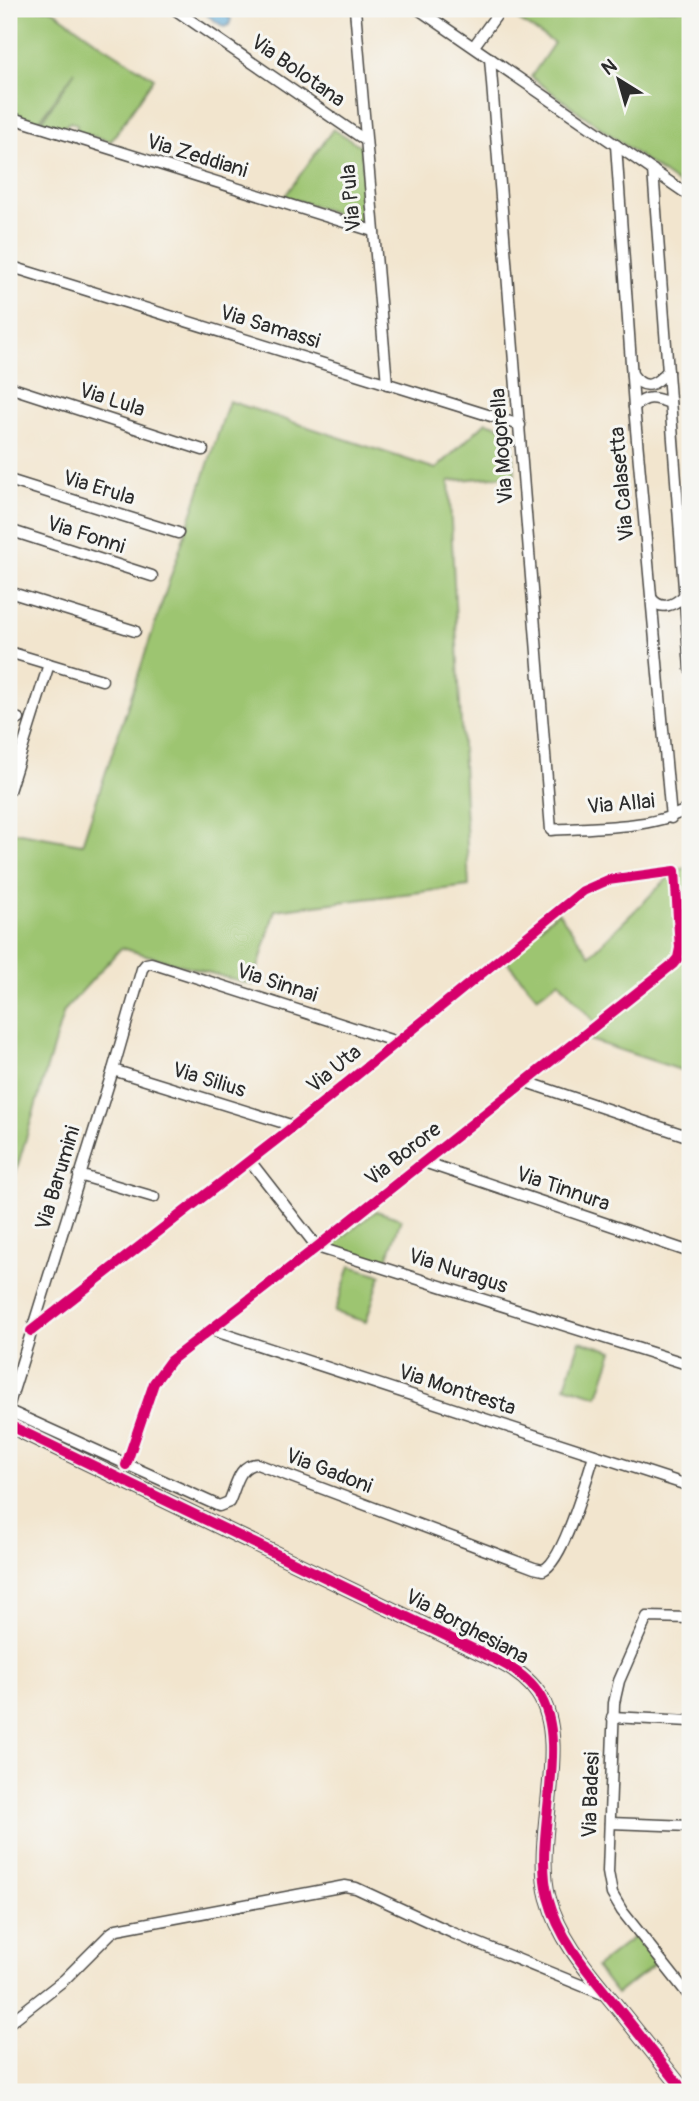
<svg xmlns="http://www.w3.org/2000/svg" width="699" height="2101" viewBox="0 0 699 2101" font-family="Pangolin,sans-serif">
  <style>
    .green { fill: #9dc571; stroke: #64784e; stroke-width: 2 }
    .water { fill: #5ca7d4; stroke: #446980; stroke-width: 2 }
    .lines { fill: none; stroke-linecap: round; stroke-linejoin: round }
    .minor-casing { stroke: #494743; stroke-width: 13 }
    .tertiary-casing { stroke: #494743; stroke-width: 17 }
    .minor { stroke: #fff; stroke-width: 10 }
    .tertiary { stroke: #fff; stroke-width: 14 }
    .cycleway-casing { stroke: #f6f6f2; stroke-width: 15 }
    .cycleway { stroke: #d6006c; stroke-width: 10 }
    .labels { text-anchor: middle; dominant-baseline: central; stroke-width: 6; stroke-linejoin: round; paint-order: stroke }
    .street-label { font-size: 21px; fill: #2b2b2b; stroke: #f6f6f2 }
  </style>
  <rect width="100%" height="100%" fill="#f6f6f2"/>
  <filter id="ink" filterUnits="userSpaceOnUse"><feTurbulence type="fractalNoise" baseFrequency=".0143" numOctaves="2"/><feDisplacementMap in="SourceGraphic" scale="14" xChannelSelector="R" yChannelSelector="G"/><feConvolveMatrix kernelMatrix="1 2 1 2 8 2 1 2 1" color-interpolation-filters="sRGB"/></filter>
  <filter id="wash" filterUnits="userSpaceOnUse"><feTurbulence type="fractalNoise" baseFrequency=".00686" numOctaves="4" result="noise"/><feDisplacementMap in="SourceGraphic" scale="28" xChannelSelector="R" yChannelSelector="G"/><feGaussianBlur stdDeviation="1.57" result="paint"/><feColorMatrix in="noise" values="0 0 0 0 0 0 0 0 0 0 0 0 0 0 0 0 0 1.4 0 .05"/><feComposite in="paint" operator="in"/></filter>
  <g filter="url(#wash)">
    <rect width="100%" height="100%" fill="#f2e5ce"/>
    <g class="green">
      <path d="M 9,9 L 51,9 L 96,41 L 154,78 L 111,141 L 76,132 L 77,124 L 70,122 L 64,127 L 42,121 L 75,71 L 39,121 L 9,112 Z"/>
      <path d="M 508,9 L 690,9 L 690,193 L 531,77 L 554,43 L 506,12 Z"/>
      <path d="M 333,129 L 361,146 L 367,224 L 285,196 Z"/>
      <path d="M 229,401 L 436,469 L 486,422 L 512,430 L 515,475 L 449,481 L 469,886 L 275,910 L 253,985 L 121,948 L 64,1011 L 9,1195 L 9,831 L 82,844 Z"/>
      <path d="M 690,867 L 690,1073 L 581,1037 L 596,1024 L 559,981 L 537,997 L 508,963 L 507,955 L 558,912 L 590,955 L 675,871 Z"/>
      <path d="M 376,1211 L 401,1219 L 385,1265 L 330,1247 Z"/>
      <path d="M 350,1266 L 381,1275 L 366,1322 L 335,1312 Z"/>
      <path d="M 580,1341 L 613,1351 L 598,1396 L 565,1386 Z"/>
      <path d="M 635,1936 L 656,1963 L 617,1994 L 596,1967 Z"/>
    </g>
    <path class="water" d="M 211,9 C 219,9 225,12 231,19 L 229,25 L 224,27 L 207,15 Z"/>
  </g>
  <g filter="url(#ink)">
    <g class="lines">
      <defs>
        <g id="minor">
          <path d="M 174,9 L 365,140"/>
          <path d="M 355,9 L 387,384"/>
          <path d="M 418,9 L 690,196"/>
          <path d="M 474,46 L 501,9"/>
          <path d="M 490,58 L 551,830 C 591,827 658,829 690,807"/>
          <path d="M 9,117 L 373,231"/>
          <path d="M 616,145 L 634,407 L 671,818"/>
          <path d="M 653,170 L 690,669"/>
          <path d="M 9,266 L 520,425"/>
          <path d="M 632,374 C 645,392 655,385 668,371"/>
          <path d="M 9,387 L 203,450"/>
          <path d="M 634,407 C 647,395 654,397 670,403"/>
          <path d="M 9,480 L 178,533"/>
          <path d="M 9,530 L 152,576"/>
          <path d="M 9,592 L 135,631"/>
          <path d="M 652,599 C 661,611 674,605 684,596"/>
          <path d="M 9,652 L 102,680"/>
          <path d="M 9,716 L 19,719"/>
          <path d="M 9,791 L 49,664"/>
          <path d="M 113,1070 L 294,1126"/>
          <path d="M 526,1082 L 690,1137"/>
          <path d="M 250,1161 L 317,1247 L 690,1365"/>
          <path d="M 424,1162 L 690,1252"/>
          <path d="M 79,1175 L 154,1197"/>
          <path d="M 212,1330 L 690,1486"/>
          <path d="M 31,1331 L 294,1126 L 583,891 L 608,880 L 675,871 L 680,948 L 678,958 L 673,964 L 317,1247 L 170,1361 L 154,1383 L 126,1465"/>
          <path d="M 9,1404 L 113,1070 L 142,969 L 146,964 L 151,963 L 397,1042"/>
          <path d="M 9,1411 L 219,1506 L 229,1502 C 236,1488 238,1464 257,1464 L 534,1568 L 543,1570 C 563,1562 587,1478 594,1455"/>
          <path d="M 690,1618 L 647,1617 L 619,1681 L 614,1703 L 608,1872 L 612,1894 L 622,1911 L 690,1997"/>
          <path d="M 612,1717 L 690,1721"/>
          <path d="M 610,1823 L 690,1826"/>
          <path d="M 9,2023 L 64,1980 L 111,1933 L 117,1929 L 345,1886 L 356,1888 L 453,1933 L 605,1995"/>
        </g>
        <path id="tertiary" d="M 9,1425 L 492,1658 C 510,1666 527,1677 538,1693 C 572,1742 532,1837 548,1897 C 560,1943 593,1977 622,2013 C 643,2039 664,2066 685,2092"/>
      </defs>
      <use href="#minor" class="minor-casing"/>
      <use href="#tertiary" class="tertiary-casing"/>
      <use href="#minor" class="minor"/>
      <use href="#tertiary" class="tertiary"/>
      <defs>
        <g id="cycleway">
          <path d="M 31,1331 L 294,1126 L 583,891 L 608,880 L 675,871 L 680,948 L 678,958 L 673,964 L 317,1247 L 170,1361 L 154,1383 L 126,1465"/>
          <path d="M 9,1425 L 492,1658 C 510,1666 527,1677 538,1693 C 572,1742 532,1837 548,1897 C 560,1943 593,1977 622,2013 C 643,2039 664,2066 685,2092"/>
        </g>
      </defs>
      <use href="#cycleway" class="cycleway-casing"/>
      <use href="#cycleway" class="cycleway"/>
    </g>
  </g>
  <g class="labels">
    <g class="street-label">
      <text transform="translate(298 71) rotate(35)">Via Bolotana</text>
      <text transform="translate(197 156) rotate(17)">Via Zeddiani</text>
      <text transform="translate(351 198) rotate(-95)">Via Pula</text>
      <text transform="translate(270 327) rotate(17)">Via Samassi</text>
      <text transform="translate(112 400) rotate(18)">Via Lula</text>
      <text transform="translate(502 446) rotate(-94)">Via Mogorella</text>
      <text transform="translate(622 484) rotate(-95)">Via Calasetta</text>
      <text transform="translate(99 488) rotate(17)">Via Erula</text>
      <text transform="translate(86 535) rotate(18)">Via Fonni</text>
      <text transform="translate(621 804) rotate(-5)">Via Allai</text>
      <text transform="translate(277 983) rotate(18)">Via Sinnai</text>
      <text transform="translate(334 1069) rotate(-39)">Via Uta</text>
      <text transform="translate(209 1080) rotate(17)">Via Silius</text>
      <text transform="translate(403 1154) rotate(-38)">Via Borore</text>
      <text transform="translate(58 1178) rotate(-73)">Via Barumini</text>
      <text transform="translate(563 1189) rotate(19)">Via Tinnura</text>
      <text transform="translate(458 1271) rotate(18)">Via Nuragus</text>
      <text transform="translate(457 1390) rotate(18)">Via Montresta</text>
      <text transform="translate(329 1471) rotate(21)">Via Gadoni</text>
      <text transform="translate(467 1627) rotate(28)">Via Borghesiana</text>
      <text transform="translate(591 1795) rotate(-88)">Via Badesi</text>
    </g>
  </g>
  <rect width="699" height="2101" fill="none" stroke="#f6f6f2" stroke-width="35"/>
  <g transform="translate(619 80) rotate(323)" stroke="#f6f6f2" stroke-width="5" paint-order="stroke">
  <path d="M0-5L12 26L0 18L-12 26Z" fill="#2b2b2b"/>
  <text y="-10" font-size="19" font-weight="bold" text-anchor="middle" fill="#2b2b2b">N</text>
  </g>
</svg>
